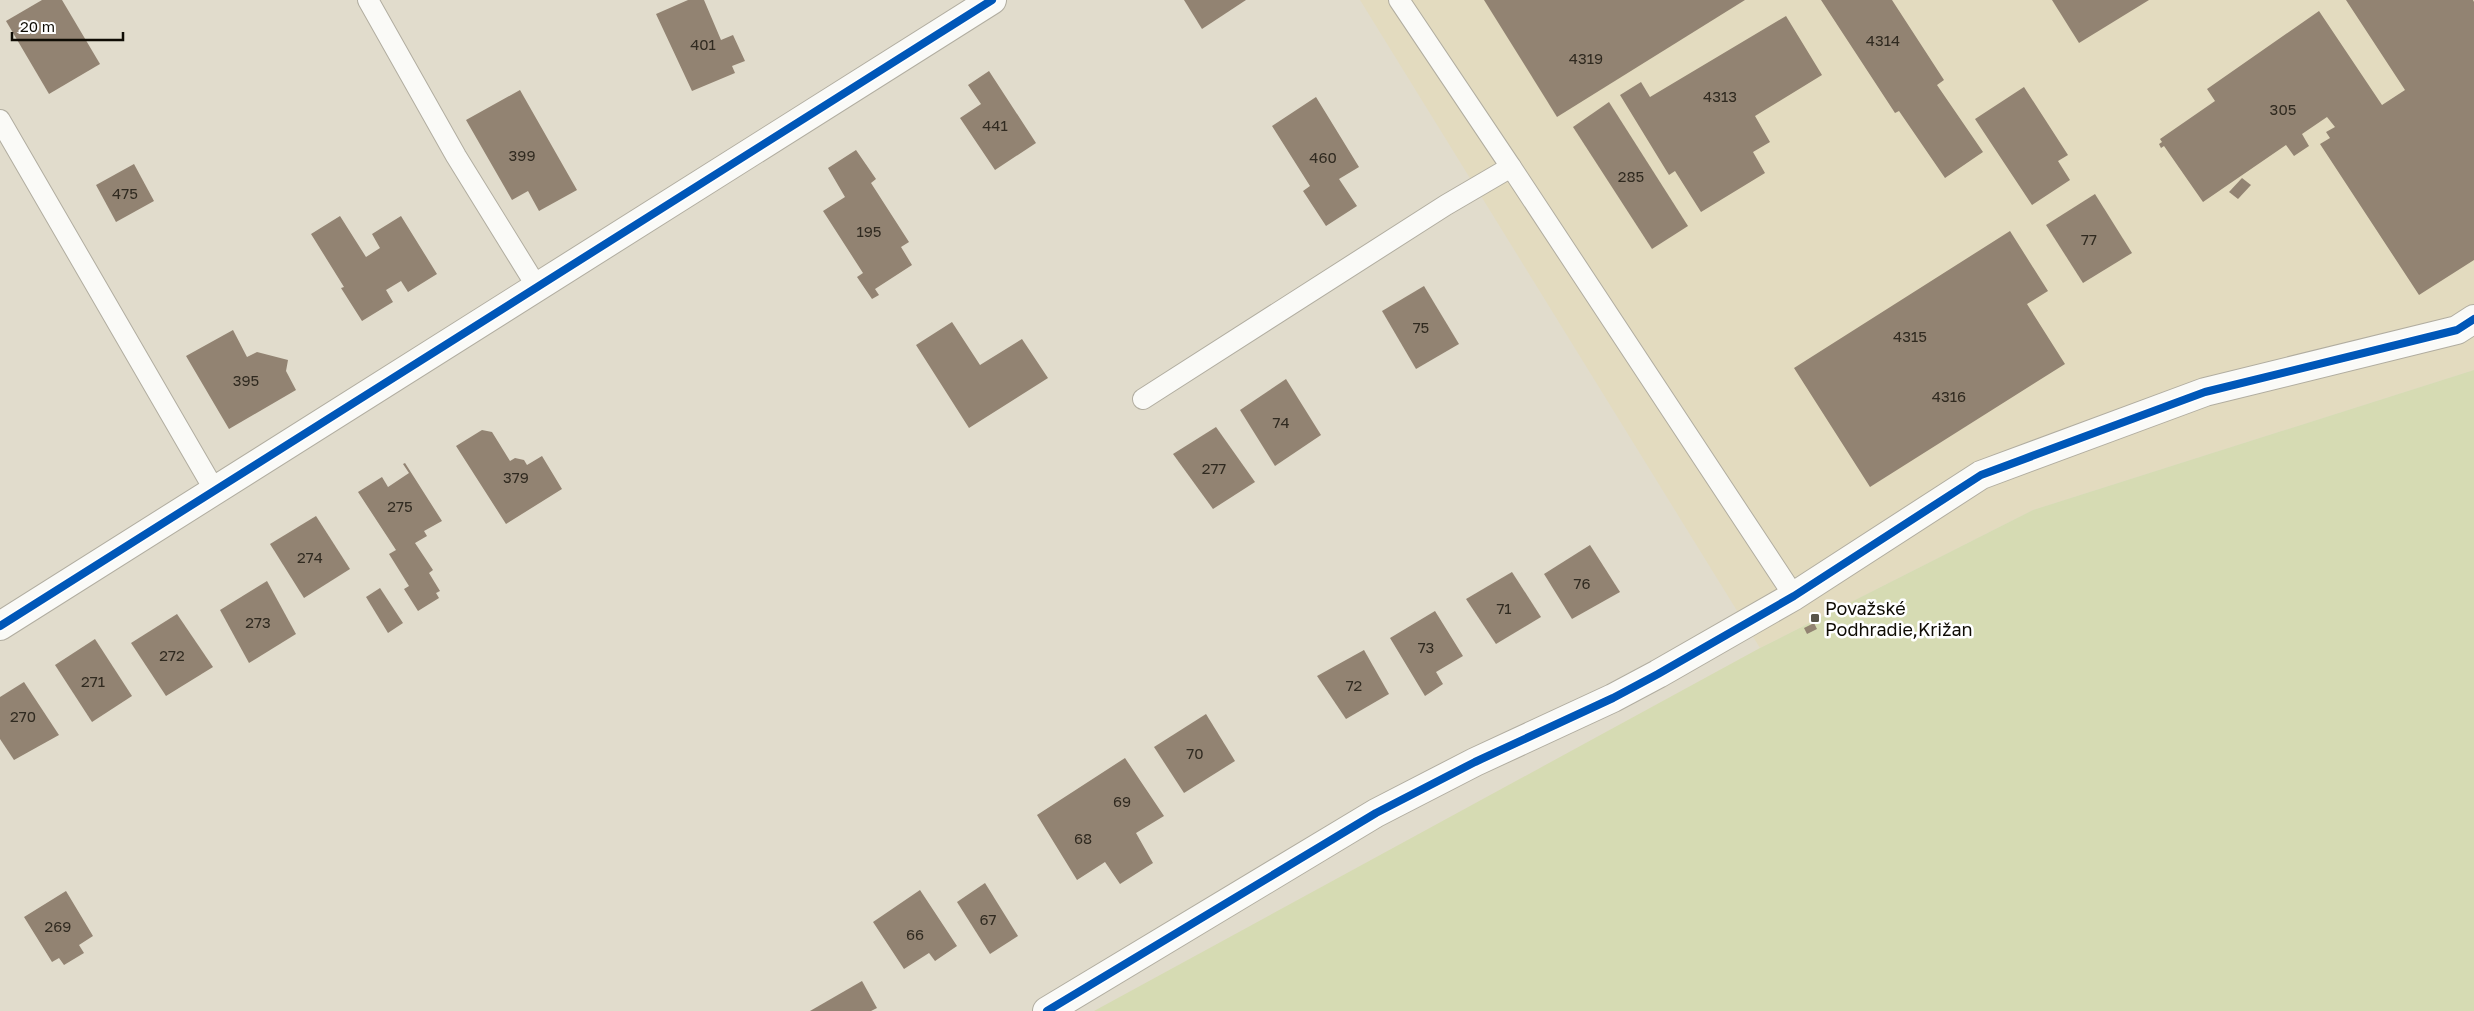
<svg xmlns="http://www.w3.org/2000/svg" width="2474" height="1011" viewBox="0 0 2474 1011" font-family="'Golos Text',sans-serif">
  <style>
    .built { fill: #e3dbbf }
    .green { fill: #d6dbb3 }
    .building { fill: #928372 }
    .lines { fill: none; stroke-linecap: round; stroke-linejoin: round }
    .lane-casing { stroke: #b1ada0; stroke-width: 22 }
    .street-casing { stroke: #b1ada0; stroke-width: 30 }
    .secondary-casing { stroke: #b1ada0; stroke-width: 30 }
    .lane { stroke: #fafaf7; stroke-width: 20 }
    .street { stroke: #fafaf7; stroke-width: 28 }
    .secondary { stroke: #fafaf7; stroke-width: 28 }
    .cycleway-casing { stroke: #fff; stroke-width: 11 }
    .cycleway { stroke: #0057b8; stroke-width: 8 }
    .poi-dot { fill: #58554a; stroke: #fff; stroke-width: 2 }
    .labels { text-anchor: middle; dominant-baseline: central; stroke-width: 5; stroke-linejoin: round; paint-order: stroke }
    .number-label { font-size: 15px; fill: #302a20 }
    .poi-label { font-size: 18px; fill: #0f0c04; stroke: #fff; text-anchor: start }
  </style>
  <rect width="100%" height="100%" fill="#e1dccc"/>
  <path class="built" d="M 1360,0 L 2474,0 L 2474,370 L 2033,510 L 1760,648 Z"/>
  <path class="green" d="M 2474,370 L 2474,1011 L 1094,1011 L 1760,648 L 2033,510 Z"/>
  <g class="building">
    <path d="M 42,0 L 62,0 L 100,64 L 49,94 L 6,21 Z"/>
    <path d="M 688,0 L 704,0 L 721,40 L 733,35 L 745,61 L 732,66 L 735,73 L 692,91 L 656,14 Z"/>
    <path d="M 1184,0 L 1246,0 L 1202,29 Z"/>
    <path d="M 1484,0 L 1745,0 L 1557,117 Z"/>
    <path d="M 1821,0 L 1892,0 L 1944,80 L 1937,85 L 1983,152 L 1945,178 L 1899,111 L 1895,113 Z"/>
    <path d="M 2052,0 L 2149,0 L 2079,43 Z"/>
    <path d="M 2346,0 L 2473,0 L 2474,2 L 2474,260 L 2419,295 L 2320,144 L 2330,138 L 2326,132 L 2335,127 L 2327,117 L 2302,134 L 2309,146 L 2294,156 L 2286,145 L 2203,202 L 2164,146 L 2161,148 L 2159,144 L 2162,142 L 2160,139 L 2215,101 L 2207,89 L 2319,11 L 2382,105 L 2405,90 Z"/>
    <path d="M 1786,16 L 1822,75 L 1755,116 L 1770,142 L 1753,152 L 1765,173 L 1701,212 L 1675,171 L 1669,175 L 1620,95 L 1641,82 L 1650,97 Z"/>
    <path d="M 989,71 L 1036,143 L 995,170 L 960,118 L 981,104 L 968,85 Z"/>
    <path d="M 2024,87 L 2068,155 L 2058,161 L 2070,180 L 2032,205 L 1975,119 Z"/>
    <path d="M 520,90 L 577,190 L 539,211 L 528,191 L 512,200 L 466,120 Z"/>
    <path d="M 1316,97 L 1359,167 L 1339,179 L 1357,206 L 1326,226 L 1303,191 L 1310,186 L 1272,126 Z"/>
    <path d="M 1609,102 L 1688,226 L 1652,249 L 1573,127 Z"/>
    <path d="M 856,150 L 876,179 L 871,183 L 909,242 L 901,247 L 912,265 L 875,289 L 879,295 L 872,299 L 857,277 L 863,273 L 823,211 L 845,197 L 828,168 Z"/>
    <path d="M 134,164 L 154,201 L 116,222 L 96,185 Z"/>
    <path d="M 2242,178 L 2251,185 L 2238,199 L 2229,192 Z"/>
    <path d="M 2095,194 L 2132,253 L 2083,283 L 2046,225 Z"/>
    <path d="M 340,216 L 366,257 L 380,248 L 372,234 L 401,216 L 437,274 L 408,292 L 401,281 L 386,290 L 393,302 L 362,321 L 341,288 L 344,287 L 311,234 Z"/>
    <path d="M 2010,231 L 2048,291 L 2027,304 L 2065,364 L 1870,487 L 1794,368 Z"/>
    <path d="M 1424,286 L 1459,344 L 1416,369 L 1382,311 Z"/>
    <path d="M 952,322 L 980,365 L 1022,339 L 1048,378 L 969,428 L 916,345 Z"/>
    <path d="M 233,330 L 247,357 L 257,352 L 288,360 L 286,371 L 296,390 L 229,429 L 186,356 Z"/>
    <path d="M 1286,379 L 1321,435 L 1275,466 L 1240,410 Z"/>
    <path d="M 1216,427 L 1255,482 L 1213,509 L 1173,454 Z"/>
    <path d="M 482,430 L 492,432 L 510,461 L 515,458 L 524,460 L 527,465 L 542,456 L 562,489 L 506,524 L 456,446 Z"/>
    <path d="M 405,463 L 442,521 L 424,531 L 427,536 L 415,543 L 433,570 L 429,573 L 440,591 L 436,593 L 439,598 L 418,611 L 404,589 L 409,586 L 389,554 L 396,550 L 358,492 L 382,477 L 388,487 L 409,473 L 403,464 Z"/>
    <path d="M 316,516 L 350,569 L 304,598 L 270,544 Z"/>
    <path d="M 1590,545 L 1620,592 L 1572,619 L 1544,574 Z"/>
    <path d="M 1512,572 L 1541,617 L 1496,644 L 1466,599 Z"/>
    <path d="M 267,581 L 296,634 L 249,663 L 220,610 Z"/>
    <path d="M 380,588 L 403,623 L 388,633 L 366,597 Z"/>
    <path d="M 1435,611 L 1463,656 L 1436,672 L 1443,684 L 1425,696 L 1390,638 Z"/>
    <path d="M 177,614 L 213,667 L 166,696 L 131,643 Z"/>
    <path d="M 1814,623 L 1817,629 L 1807,634 L 1804,628 Z"/>
    <path d="M 95,639 L 132,696 L 92,722 L 55,665 Z"/>
    <path d="M 1364,650 L 1389,694 L 1346,719 L 1317,676 Z"/>
    <path d="M 24,682 L 59,735 L 14,760 L 0,739 L 0,697 Z"/>
    <path d="M 1206,714 L 1235,761 L 1184,793 L 1154,747 Z"/>
    <path d="M 1125,758 L 1164,816 L 1136,833 L 1153,863 L 1120,884 L 1105,862 L 1077,880 L 1037,815 Z"/>
    <path d="M 985,883 L 1018,936 L 990,954 L 957,902 Z"/>
    <path d="M 920,890 L 957,946 L 935,961 L 929,953 L 904,969 L 873,922 Z"/>
    <path d="M 66,891 L 93,936 L 79,945 L 84,953 L 64,965 L 59,958 L 52,962 L 24,917 Z"/>
    <path d="M 862,981 L 877,1008 L 871,1011 L 810,1011 Z"/>
  </g>
  <g class="lines">
    <defs>
      <g id="lane">
        <path d="M 368,0 L 456,156 L 537,287"/>
        <path d="M 0,120 L 215,491"/>
        <path d="M 1511,167 L 1794,596"/>
        <path d="M 1143,399 L 1446,205 L 1511,167 L 1399,0"/>
      </g>
      <path id="street" d="M 0,626 L 992,0"/>
      <path id="secondary" d="M 1047,1011 L 1376,813 L 1475,762 L 1613,698 L 1658,674 L 1794,596 L 1981,475 L 2205,392 L 2457,330 L 2474,319"/>
    </defs>
    <use href="#lane" class="lane-casing"/>
    <use href="#street" class="street-casing"/>
    <use href="#secondary" class="secondary-casing"/>
    <use href="#lane" class="lane"/>
    <use href="#street" class="street"/>
    <use href="#secondary" class="secondary"/>
    <defs>
      <g id="cycleway">
        <path d="M 0,626 L 992,0"/>
        <path d="M 1047,1011 L 1376,813 L 1475,762 L 1613,698 L 1658,674 L 1794,596 L 1981,475 L 2205,392 L 2457,330 L 2474,319"/>
      </g>
    </defs>
    <use href="#cycleway" class="cycleway-casing"/>
    <use href="#cycleway" class="cycleway"/>
  </g>
  <rect class="poi-dot" x="1810" y="613" width="10" height="10" rx="2.5"/>
  <g class="labels">
    <g class="number-label">
      <text x="1883" y="40">4314</text>
      <text x="703" y="44">401</text>
      <text x="1586" y="58">4319</text>
      <text x="1720" y="96">4313</text>
      <text x="2283" y="109">305</text>
      <text x="995" y="125">441</text>
      <text x="522" y="155">399</text>
      <text x="1323" y="157">460</text>
      <text x="1631" y="176">285</text>
      <text x="125" y="193">475</text>
      <text x="869" y="231">195</text>
      <text x="2089" y="239">77</text>
      <text x="1421" y="327">75</text>
      <text x="1910" y="336">4315</text>
      <text x="246" y="380">395</text>
      <text x="1949" y="396">4316</text>
      <text x="1281" y="422">74</text>
      <text x="1214" y="468">277</text>
      <text x="516" y="477">379</text>
      <text x="400" y="506">275</text>
      <text x="310" y="557">274</text>
      <text x="1582" y="583">76</text>
      <text x="1504" y="608">71</text>
      <text x="258" y="622">273</text>
      <text x="1426" y="647">73</text>
      <text x="172" y="655">272</text>
      <text x="93" y="681">271</text>
      <text x="1354" y="685">72</text>
      <text x="23" y="716">270</text>
      <text x="1195" y="753">70</text>
      <text x="1122" y="801">69</text>
      <text x="1083" y="838">68</text>
      <text x="988" y="919">67</text>
      <text x="58" y="926">269</text>
      <text x="915" y="934">66</text>
    </g>
    <g class="poi-label">
      <text x="1825" y="608">Považské<tspan x="1825" dy="21">Podhradie,Križan</tspan></text>
    </g>
  </g>
  <path d="M12 32v8h111v-8" fill="none" stroke="#0f0c04" stroke-width="2.5"/>
  <text x="20" y="32" font-size="15" fill="#0f0c04" stroke="#ffffff" stroke-width="4" paint-order="stroke">20 m</text>
</svg>
